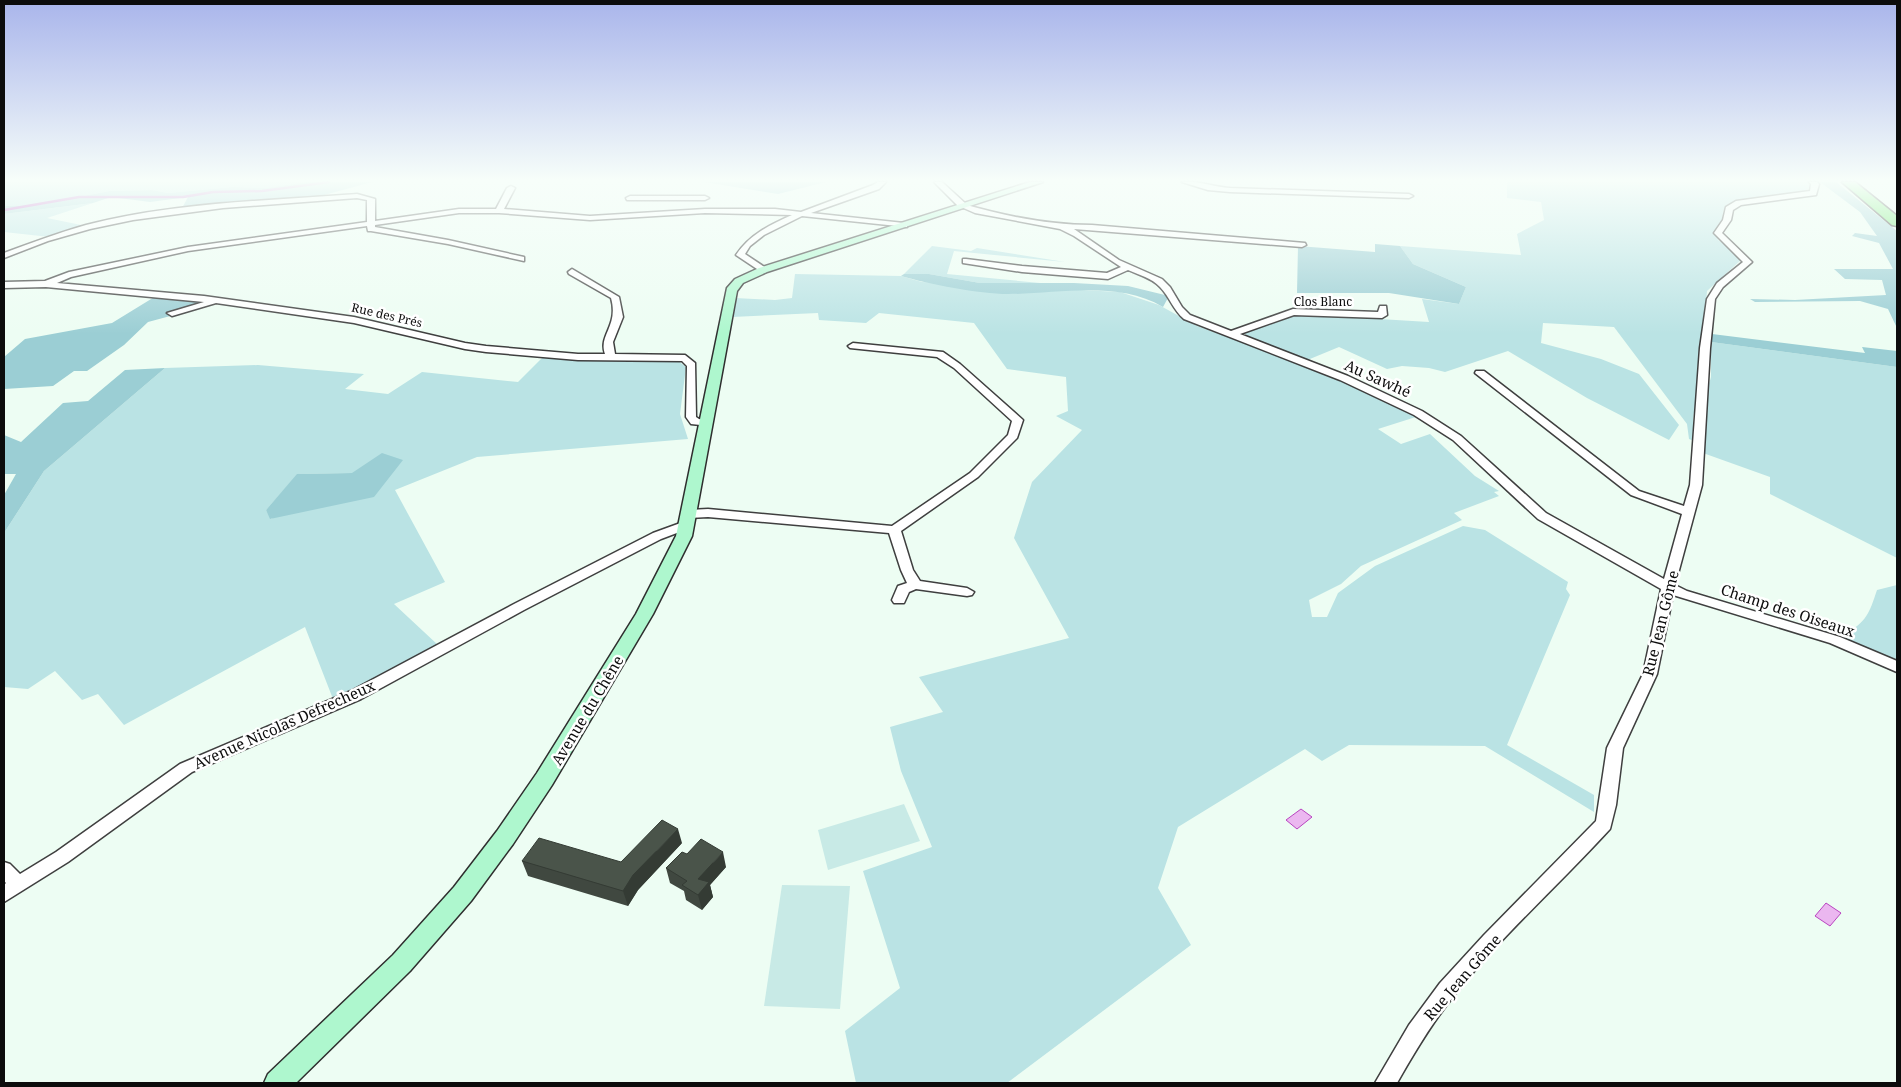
<svg xmlns="http://www.w3.org/2000/svg" width="1901" height="1087" viewBox="0 0 1901 1087" font-family="'Noto Serif',serif">
  <style>
    .green { fill: #bae3e4; fill-rule: evenodd }
    .forest { fill: #9bced4 }
    .pitch { fill: #c8eae6 }
    .water { fill: #ebb7f0; stroke: #b944c0 }
    .lines { fill: none; stroke-linecap: round; stroke-linejoin: round }
    .stream { stroke: #b944c0; stroke-width: 2.5 }
    .minor-casing { stroke: #3f3f3f; stroke-width: 3 }
    .tertiary-casing { stroke: #3f3f3f; stroke-width: 3 }
    .secondary-casing { stroke: #2e2e2e; stroke-width: 3 }
    .motorway-casing { stroke: #1d1d1d; stroke-width: 3 }
    .minor { fill: #fff; fill-rule: evenodd }
    .tertiary { fill: #fff; fill-rule: evenodd }
    .secondary { fill: #aef7ce; fill-rule: evenodd }
    .motorway { fill: #62e762; fill-rule: evenodd }
    .wall { fill: #404840 }
    .shaded-wall { fill: #343b34 }
    .building { fill: #4a544a; stroke: #343b34 }
    .labels { text-anchor: middle; dominant-baseline: central; stroke-width: 5; stroke-linejoin: round; paint-order: stroke }
    .far-street-label { font-size: 12px; fill: #0c0c0c; stroke: #fff }
    .street-label { font-size: 15px; fill: #0c0c0c; stroke: #fff }
  </style>
  <rect width="100%" height="100%" fill="#edfdf3"/>
  <g class="green">
    <path d="M 4,182 L 307,182 L 265,188 L 232,187 L 168,193 L 152,190 L 109,191 L 39,205 L 4,206 Z"/>
    <path d="M 1507,182 L 1807,182 L 1811,186 L 1805,191 L 1737,201 L 1723,211 L 1722,222 L 1716,233 L 1718,240 L 1736,251 L 1742,259 L 1707,291 L 1700,375 L 1693,418 L 1694,441 L 1689,439 L 1687,424 L 1614,327 L 1543,323 L 1541,343 L 1601,359 L 1639,374 L 1679,425 L 1669,440 L 1587,398 L 1508,351 L 1445,372 L 1429,368 L 1402,366 L 1387,369 L 1339,347 L 1305,361 L 1247,337 L 1245,332 L 1297,314 L 1429,322 L 1422,299 L 1459,304 L 1466,287 L 1413,264 L 1400,246 L 1521,255 L 1517,234 L 1544,220 L 1541,202 L 1507,198 Z"/>
    <path d="M 93,203 L 47,218 L 86,226 L 50,237 L 4,232 L 4,214 Z"/>
    <path d="M 932,246 L 971,251 L 977,248 L 1065,262 L 954,251 L 947,274 L 1040,283 L 980,283 L 929,274 L 904,274 Z"/>
    <path d="M 795,274 L 901,276 L 922,282 L 1120,292 L 1159,305 L 1197,326 L 1341,378 L 1419,416 L 1378,429 L 1401,444 L 1430,434 L 1475,476 L 1499,491 L 1494,492 L 1499,496 L 1454,513 L 1462,520 L 1361,566 L 1341,584 L 1309,600 L 1312,617 L 1327,617 L 1338,593 L 1375,566 L 1463,526 L 1485,530 L 1568,582 L 1566,589 L 1570,595 L 1507,745 L 1594,795 L 1594,812 L 1485,746 L 1349,745 L 1322,761 L 1305,749 L 1178,827 L 1158,888 L 1191,945 L 1007,1083 L 856,1083 L 845,1031 L 900,988 L 863,871 L 932,847 L 901,771 L 890,727 L 943,712 L 919,677 L 1069,638 L 1014,538 L 1032,482 L 1082,430 L 1056,416 L 1068,411 L 1066,377 L 1007,369 L 974,323 L 879,313 L 866,323 L 819,320 L 818,313 L 732,317 L 735,298 L 775,300 L 792,298 Z"/>
    <path d="M 1711,342 L 1897,367 L 1897,558 L 1770,494 L 1770,477 L 1703,453 L 1703,405 L 1711,377 Z"/>
    <path d="M 542,358 L 677,360 L 686,367 L 680,414 L 688,439 L 477,457 L 395,490 L 445,582 L 394,604 L 438,645 L 333,699 L 305,627 L 124,725 L 98,694 L 82,700 L 55,671 L 28,689 L 4,687 L 4,533 L 44,471 L 165,368 L 258,365 L 364,374 L 345,389 L 388,394 L 422,372 L 518,382 ZM 352,473 L 271,519 L 266,510 L 298,474 Z"/>
    <path d="M 1897,585 L 1897,663 L 1847,640 L 1844,635 C 1867,621 1869,614 1877,590 Z"/>
  </g>
  <g class="forest">
    <path d="M 307,182 L 372,182 L 317,197 L 181,210 L 188,197 L 150,202 L 111,197 L 93,203 L 4,214 L 4,206 L 39,205 L 109,191 L 152,190 L 168,193 L 232,187 L 265,188 Z"/>
    <path d="M 704,182 L 826,182 L 778,194 Z"/>
    <path d="M 1820,182 L 1836,182 L 1897,231 L 1897,328 L 1888,309 L 1860,301 L 1755,302 L 1750,299 L 1795,300 L 1886,295 L 1882,280 L 1845,279 L 1834,269 L 1893,269 L 1879,243 L 1852,236 L 1855,233 L 1877,236 L 1860,212 Z"/>
    <path d="M 1375,244 L 1400,246 L 1413,264 L 1466,287 L 1459,304 L 1389,293 L 1297,293 L 1298,246 L 1375,252 Z"/>
    <path d="M 904,274 L 929,274 L 980,283 L 1074,283 L 1128,286 L 1169,296 L 1163,307 C 1117,280 1058,294 1008,294 C 979,294 929,284 901,276 Z"/>
    <path d="M 156,296 L 215,304 L 148,322 L 124,345 L 87,371 L 74,371 L 53,386 L 4,389 L 4,357 L 25,339 L 112,323 Z"/>
    <path d="M 1712,334 L 1865,353 L 1862,347 L 1897,351 L 1897,367 L 1711,342 Z"/>
    <path d="M 165,368 L 44,471 L 4,533 L 4,495 L 16,474 L 4,474 L 4,435 L 21,442 L 63,403 L 88,401 L 125,370 Z"/>
    <path d="M 382,453 L 403,460 L 374,497 L 270,519 L 266,510 L 297,474 L 352,473 Z"/>
  </g>
  <g class="pitch">
    <path d="M 904,804 L 920,841 L 828,870 L 818,830 Z"/>
    <path d="M 782,885 L 850,886 L 840,1009 L 764,1006 Z"/>
  </g>
  <g class="water">
    <path d="M 1301,809 L 1312,817 L 1297,829 L 1286,820 Z"/>
    <path d="M 1826,903 L 1841,913 L 1830,926 L 1815,916 Z"/>
  </g>
  <g class="lines">
    <path class="stream" d="M 4,210 L 79,197 L 183,197 L 213,192 L 262,191 L 329,182"/>
    <defs>
      <g id="minor">
        <path d="M 878,182 L 886,182 L 879,189 L 811,213 L 904,223 L 907,223 L 907,227 L 802,216 L 764,235 L 750,246 L 745,254 L 766,268 L 766,272 L 763,273 L 736,255 C 750,234 770,225 792,215 L 705,213 L 590,220 L 499,213 L 459,213 L 375,225 L 375,227 L 448,240 L 524,257 L 524,261 L 448,244 L 371,231 L 368,231 L 367,226 L 188,251 L 71,277 L 57,283 L 204,296 L 354,317 L 465,343 L 486,346 L 578,354 L 605,354 C 598,335 619,326 611,298 L 569,274 L 568,272 L 572,269 L 619,297 L 623,317 L 613,342 L 615,354 L 685,355 L 695,363 L 696,417 L 699,419 L 710,422 L 711,424 L 710,426 L 691,424 L 686,417 L 687,366 L 682,361 L 578,360 L 486,352 L 465,349 L 354,323 L 216,303 L 172,316 L 167,313 L 204,302 L 46,287 L 4,288 L 4,282 L 45,281 L 69,272 L 188,247 L 367,222 L 367,200 L 357,198 L 223,208 L 133,220 L 90,229 L 48,241 L 4,258 L 4,253 C 31,243 58,233 86,225 C 174,202 267,201 357,194 L 375,199 L 375,221 L 459,209 L 496,209 L 507,188 L 511,186 L 515,188 L 504,209 L 590,216 L 705,209 L 775,209 L 801,212 L 873,185 Z"/>
        <path d="M 1182,182 C 1196,180 1215,187 1230,188 L 1409,194 L 1413,196 L 1409,198 L 1230,192 L 1208,190 Z"/>
        <path d="M 1809,182 L 1817,182 L 1819,184 L 1816,195 L 1741,205 L 1733,210 L 1731,220 L 1722,233 L 1752,262 L 1723,287 L 1715,299 L 1710,348 L 1702,485 L 1675,585 L 1687,591 L 1840,637 L 1897,661 L 1897,672 L 1830,643 L 1673,595 L 1657,674 L 1623,748 L 1616,805 L 1610,829 C 1559,885 1500,937 1453,997 C 1431,1024 1414,1053 1397,1083 L 1375,1083 L 1409,1025 L 1440,983 L 1484,935 L 1596,821 L 1607,748 L 1643,674 L 1661,589 L 1538,519 L 1453,440 L 1414,415 L 1340,380 L 1184,319 C 1173,310 1170,297 1160,287 C 1152,278 1139,275 1128,270 L 1108,279 L 1022,272 L 963,263 L 963,259 L 966,259 L 1022,266 L 1107,273 L 1121,267 L 1074,236 L 1060,229 L 975,213 L 959,206 L 963,204 C 1005,216 1048,225 1092,225 L 1305,243 L 1306,245 L 1302,247 L 1074,229 L 1119,260 L 1162,279 L 1170,287 L 1182,307 L 1190,315 L 1231,331 L 1293,309 L 1378,312 L 1380,306 L 1386,306 L 1387,315 L 1382,318 L 1294,315 L 1240,334 L 1348,376 L 1422,411 L 1461,436 L 1546,513 L 1664,579 L 1682,514 L 1631,495 L 1475,373 L 1476,371 L 1484,371 L 1639,491 L 1684,506 L 1690,485 L 1700,348 L 1707,299 L 1717,283 L 1743,262 L 1714,233 L 1723,220 L 1726,207 L 1736,201 L 1810,191 L 1811,184 Z"/>
        <path d="M 630,196 L 705,196 L 709,198 L 705,200 L 627,200 L 626,198 Z"/>
        <path d="M 853,343 L 943,352 L 960,364 L 1023,420 L 1017,438 L 978,477 L 901,531 L 913,570 L 920,581 L 967,588 L 974,592 L 972,595 L 967,596 L 916,589 L 909,592 L 904,603 L 894,603 L 892,600 L 898,586 L 907,583 L 901,570 L 889,533 L 708,517 L 689,518 L 683,514 L 689,510 L 708,509 L 892,526 L 970,473 L 1008,435 L 1012,421 L 954,368 L 937,357 L 850,348 L 848,346 Z"/>
        <path d="M 686,521 L 692,525 L 690,528 L 661,539 L 524,610 L 361,699 L 192,772 L 68,862 L 4,902 L 4,885 L 6,883 L 4,881 L 4,862 L 10,864 L 20,874 L 56,852 L 180,764 L 351,691 L 514,604 L 653,533 Z"/>
      </g>
      <path id="tertiary" d="M 934,182 L 942,182 L 966,204 L 966,208 L 960,208 Z"/>
      <path id="secondary" d="M 1030,182 L 1043,182 L 767,272 L 743,283 L 737,291 L 692,536 L 653,614 L 552,785 L 513,844 L 471,901 L 410,971 L 296,1083 L 264,1083 L 268,1074 L 393,955 L 454,887 L 497,831 L 537,773 L 636,614 L 676,536 L 727,288 L 735,279 L 759,268 Z"/>
      <path id="motorway" d="M 1842,182 L 1855,182 L 1897,216 L 1897,226 L 1892,225 Z"/>
    </defs>
    <use href="#minor" class="minor-casing"/>
    <use href="#tertiary" class="tertiary-casing"/>
    <use href="#secondary" class="secondary-casing"/>
    <use href="#motorway" class="motorway-casing"/>
    <use href="#minor" class="minor"/>
    <use href="#tertiary" class="tertiary"/>
    <use href="#secondary" class="secondary"/>
    <use href="#motorway" class="motorway"/>
  </g>
  <g class="wall">
    <path d="M 682,843 L 638,890 L 628,906 L 528,876 L 522,861 L 621,862 Z"/>
    <path d="M 687,854 L 726,867 L 710,885 L 713,897 L 702,910 L 686,900 L 684,891 L 670,883 L 666,868 Z"/>
  </g>
  <g class="shaded-wall">
    <path d="M 678,829 L 682,843 L 638,890 L 628,906 L 623,891 L 633,875 Z"/>
    <path d="M 723,852 L 726,867 L 710,885 L 713,897 L 702,910 L 698,895 L 698,879 Z"/>
  </g>
  <g class="building">
    <path d="M 662,820 L 678,829 L 633,875 L 623,891 L 522,861 L 539,838 L 621,862 Z"/>
    <path d="M 701,839 L 723,852 L 698,879 L 709,882 L 698,895 L 682,885 L 687,881 L 666,868 L 682,852 L 687,854 Z"/>
  </g>
  <linearGradient id="sky" x2="0" y2="1"><stop stop-color="#a9b5eb"/><stop offset="0.54" stop-color="#f7fefa"/><stop offset="1" stop-color="#f7fefa" stop-opacity="0"/></linearGradient>
  <rect width="1901" height="334" fill="url(#sky)"/>
  <g class="labels">
    <g class="far-street-label">
      <text x="1323" y="301">Clos Blanc</text>
      <text transform="translate(387 315) rotate(13)">Rue des Prés</text>
    </g>
    <g class="street-label">
      <text transform="translate(1378 378) rotate(24)">Au Sawhé</text>
      <text transform="translate(1788 610) rotate(18)">Champ des Oiseaux</text>
      <text transform="translate(1660 623) rotate(-76)">Rue Jean Gôme</text>
      <text transform="translate(587 710) rotate(-59)">Avenue du Chêne</text>
      <text transform="translate(284 724) rotate(-24)">Avenue Nicolas Defrecheux</text>
      <text transform="translate(1462 977) rotate(-49)">Rue Jean Gôme</text>
    </g>
  </g>
  <rect width="1901" height="1087" fill="none" stroke="#0c0c0c" stroke-width="10"/>
</svg>
